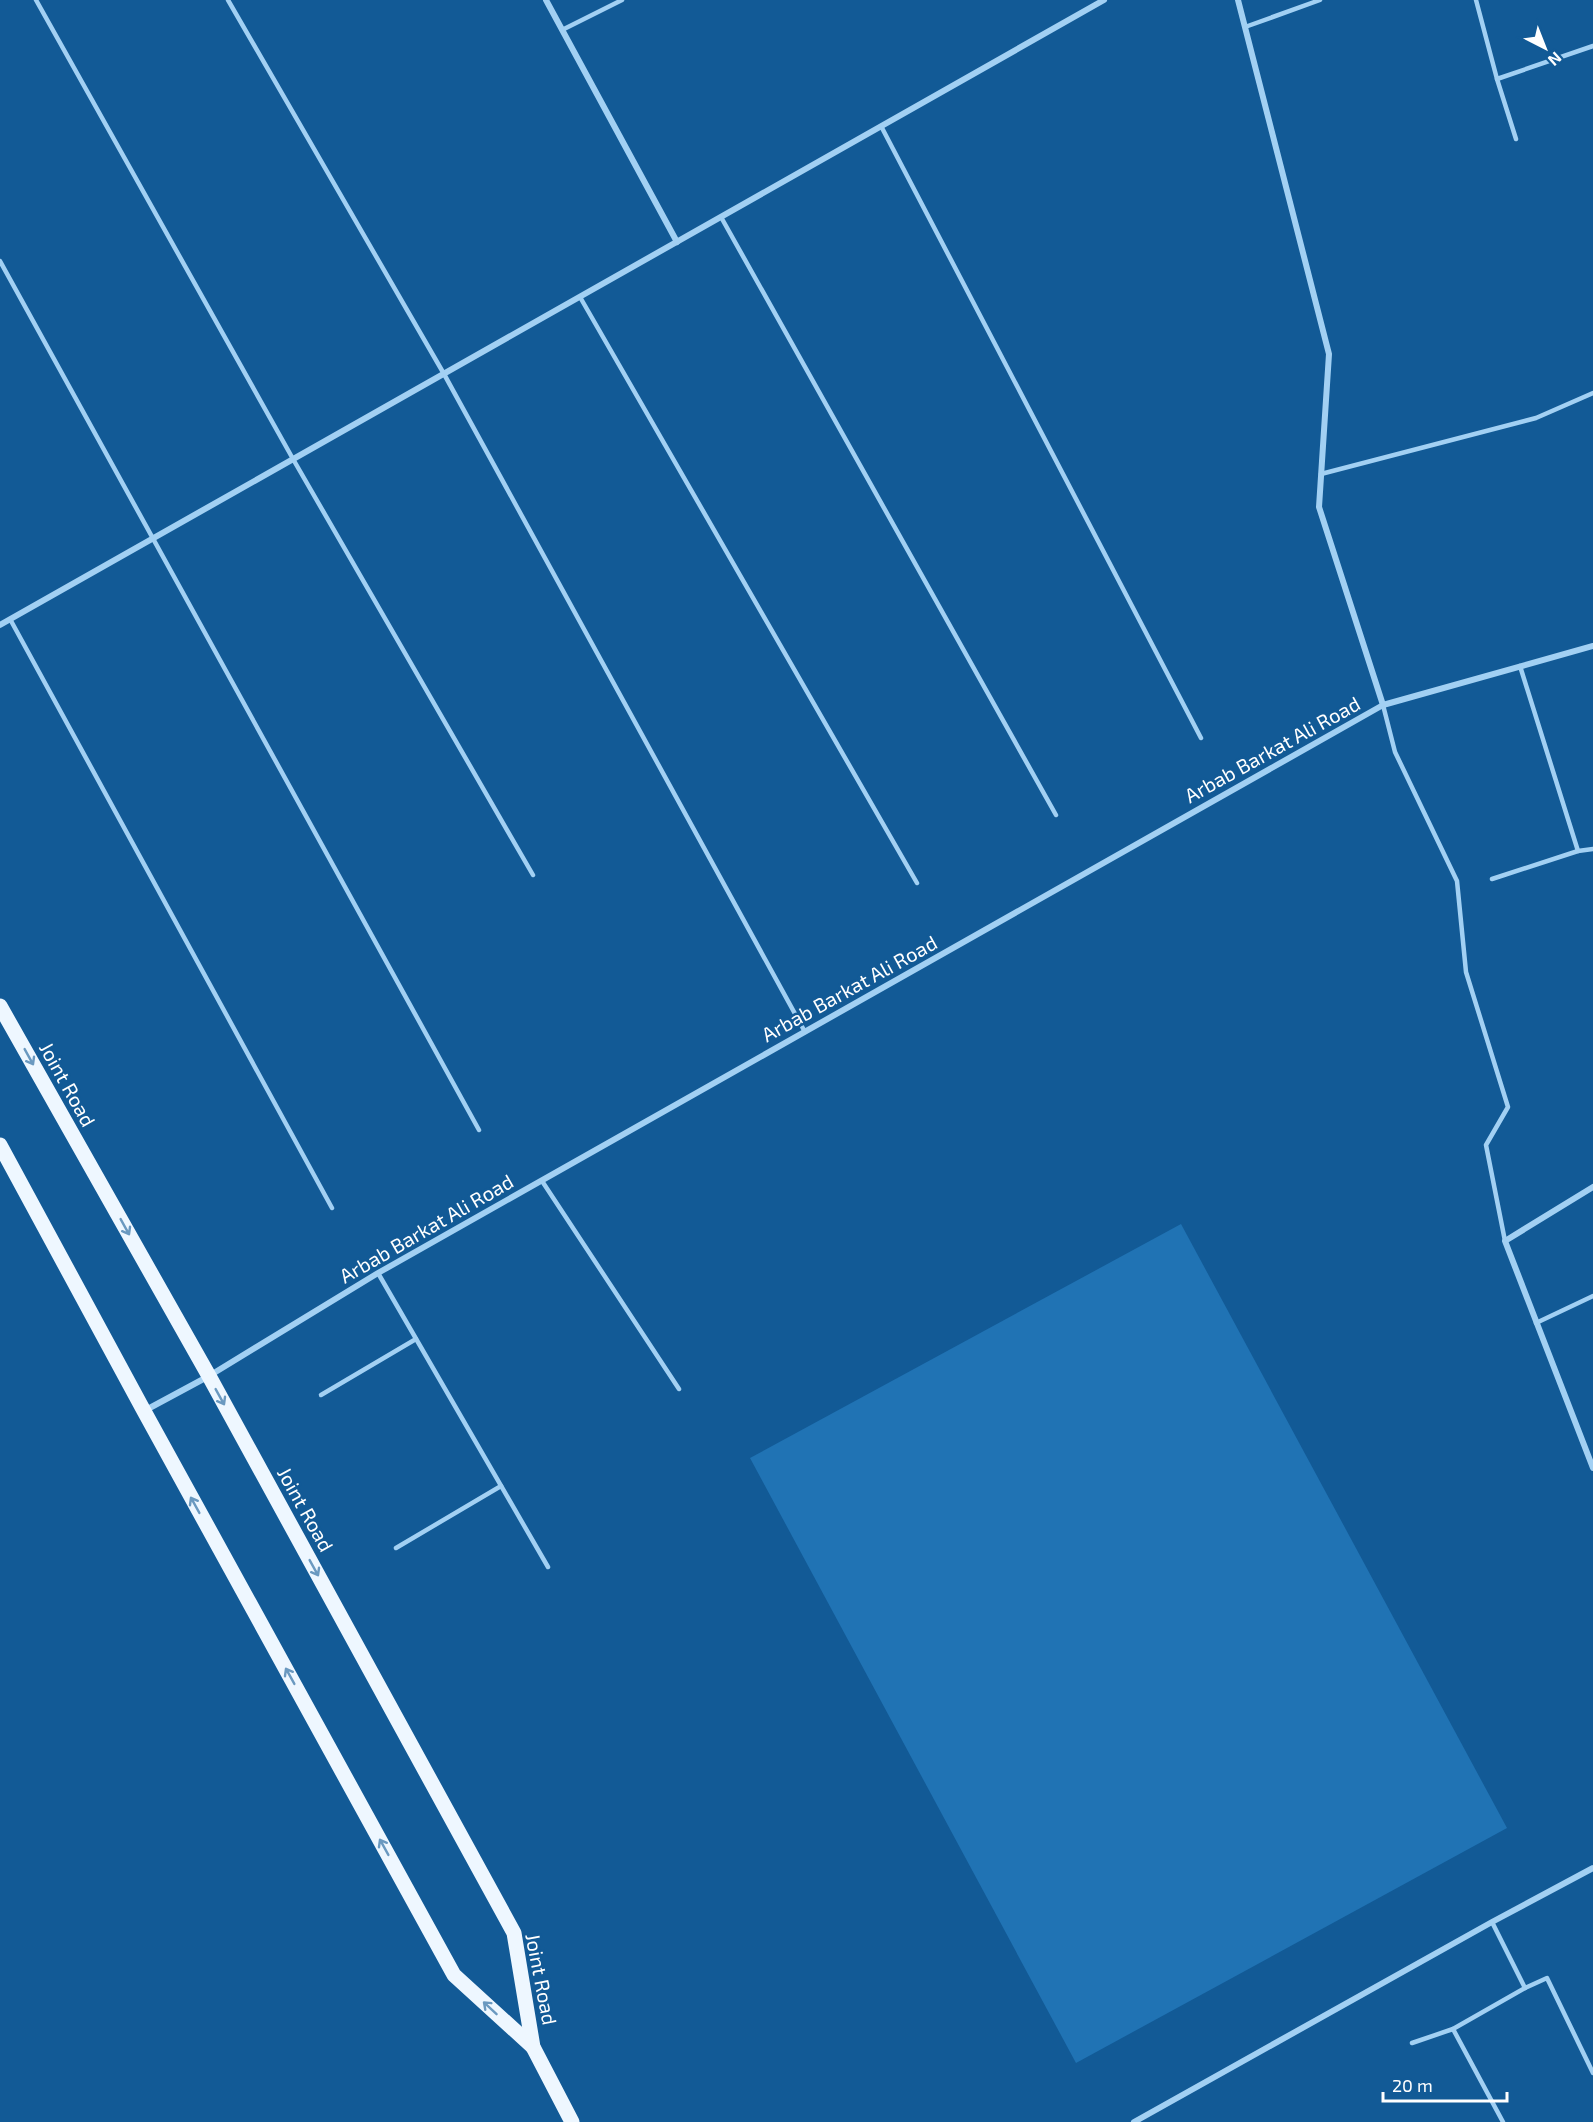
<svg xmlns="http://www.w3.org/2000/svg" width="1593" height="2122" viewBox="0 0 1593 2122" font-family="'Exo 2',sans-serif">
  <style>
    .green { fill: #2073b4 }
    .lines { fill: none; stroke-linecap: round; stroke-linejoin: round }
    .service { stroke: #a2d0f3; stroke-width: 4.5 }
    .minor { stroke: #a2d0f3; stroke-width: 6 }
    .primary { stroke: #eef7ff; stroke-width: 15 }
    .oneway { stroke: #6a99c0 }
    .labels { text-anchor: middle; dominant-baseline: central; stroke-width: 5; stroke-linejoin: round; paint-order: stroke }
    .street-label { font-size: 20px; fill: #fff; stroke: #125a96 }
  </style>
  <rect width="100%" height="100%" fill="#125a96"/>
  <path class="green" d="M 1181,1224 L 1507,1828 L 1076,2063 L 750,1458 Z"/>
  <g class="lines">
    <g class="service">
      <path d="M 36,0 L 293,459 L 533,875"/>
      <path d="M 228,0 L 444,374 L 805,1032"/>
      <path d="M 1476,0 L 1497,79 L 1516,139"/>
      <path d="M 1245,27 L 1320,0"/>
      <path d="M 562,30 L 622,0"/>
      <path d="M 1497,79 L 1593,46"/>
      <path d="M 881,126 L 1201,738"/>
      <path d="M 721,217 L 1056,815"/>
      <path d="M 0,261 L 479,1130"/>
      <path d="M 580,297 L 917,883"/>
      <path d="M 1321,474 L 1536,418 L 1593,393"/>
      <path d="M 10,619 L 332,1208"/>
      <path d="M 1520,666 L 1578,851"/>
      <path d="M 1383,705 L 1395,752 L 1457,881 L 1466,972 L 1508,1107 L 1486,1145 L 1505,1241"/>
      <path d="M 1492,879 L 1578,851 L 1593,849"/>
      <path d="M 542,1181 L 679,1389"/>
      <path d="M 378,1273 L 548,1567"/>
      <path d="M 1536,1323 L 1593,1296"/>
      <path d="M 321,1395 L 416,1339"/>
      <path d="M 396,1548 L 501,1486"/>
      <path d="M 1492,1922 L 1525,1988 L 1547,1978 L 1593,2073"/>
      <path d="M 1412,2043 L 1453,2029"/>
      <path d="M 1503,2122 L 1453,2029 L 1525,1988"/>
    </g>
    <g class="minor">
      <path d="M 546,0 L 677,242"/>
      <path d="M 1238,0 L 1329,354 L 1319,507 L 1383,705"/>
      <path d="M 0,625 L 1104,0"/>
      <path d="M 1593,1187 L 1505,1241 L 1593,1468"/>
      <path d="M 144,1411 L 209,1376 L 378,1273 L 1383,705 L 1593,646"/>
      <path d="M 1134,2122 L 1492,1922 L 1593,1868"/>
    </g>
    <g class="primary">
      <path d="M 0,1006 L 209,1376 L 514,1933 L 533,2047 L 572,2122"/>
      <path d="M 0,1145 L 144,1411 L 454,1975 L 533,2047"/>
    </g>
  </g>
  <defs><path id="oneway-shaft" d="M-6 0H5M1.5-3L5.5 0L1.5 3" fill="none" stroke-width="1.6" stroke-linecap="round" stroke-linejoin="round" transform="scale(1.5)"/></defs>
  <g class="oneway">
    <use href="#oneway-shaft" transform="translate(29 1057) rotate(61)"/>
    <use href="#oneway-shaft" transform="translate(125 1227) rotate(61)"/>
    <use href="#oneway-shaft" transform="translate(220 1397) rotate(61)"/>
    <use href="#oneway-shaft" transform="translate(195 1505) rotate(-119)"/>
    <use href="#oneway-shaft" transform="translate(314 1568) rotate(61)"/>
    <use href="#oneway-shaft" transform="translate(290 1676) rotate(-119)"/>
    <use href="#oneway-shaft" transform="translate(384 1847) rotate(-119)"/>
    <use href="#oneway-shaft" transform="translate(490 2008) rotate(-137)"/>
  </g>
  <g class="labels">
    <g class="street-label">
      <text transform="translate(1272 749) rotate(-29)">Arbab Barkat Ali Road</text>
      <text transform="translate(849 988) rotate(-29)">Arbab Barkat Ali Road</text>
      <text transform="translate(68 1084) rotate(61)">Joint Road</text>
      <text transform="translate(426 1228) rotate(-30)">Arbab Barkat Ali Road</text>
      <text transform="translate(306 1509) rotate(61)">Joint Road</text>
      <text transform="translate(542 1979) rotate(79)">Joint Road</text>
    </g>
  </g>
  <g transform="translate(1545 48) rotate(138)" stroke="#125a96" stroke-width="4.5" paint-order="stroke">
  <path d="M0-4.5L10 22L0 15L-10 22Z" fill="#ffffff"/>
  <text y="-9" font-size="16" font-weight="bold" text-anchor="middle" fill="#ffffff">N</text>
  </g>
  <path d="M1383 2092v9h124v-9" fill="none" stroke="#ffffff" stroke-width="3"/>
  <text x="1392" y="2092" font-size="18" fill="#ffffff" stroke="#125a96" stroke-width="4.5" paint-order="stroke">20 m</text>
</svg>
